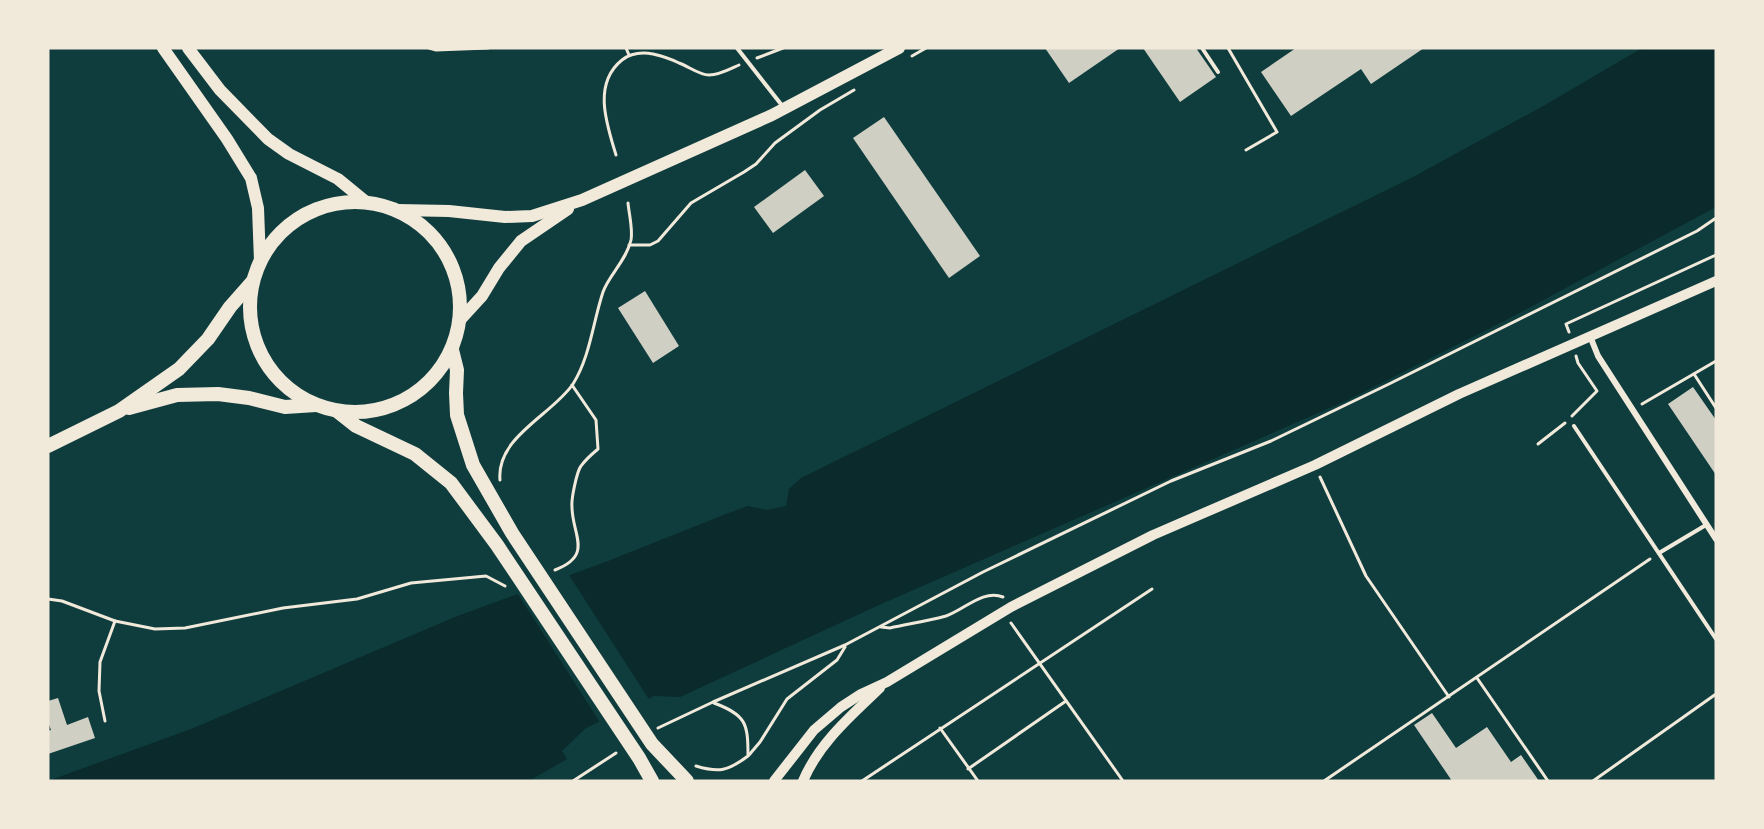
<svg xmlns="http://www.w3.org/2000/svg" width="1764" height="829" viewBox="0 0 1764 829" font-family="'Sofia Sans Condensed',sans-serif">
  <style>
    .water { fill: #0a2a2b }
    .pier { fill: #0f3d3e }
    .building { fill: #cfcfc3 }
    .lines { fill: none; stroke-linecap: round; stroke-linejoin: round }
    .path { stroke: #f1e9da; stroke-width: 3 }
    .service { stroke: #f1e9da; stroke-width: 4 }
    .minor { stroke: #f1e9da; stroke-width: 6 }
    .tertiary { stroke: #f1e9da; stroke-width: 10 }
    .secondary { stroke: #f1e9da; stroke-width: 12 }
    .primary { stroke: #f1e9da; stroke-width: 14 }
  </style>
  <rect width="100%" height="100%" fill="#0f3d3e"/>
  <path class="water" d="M 1642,48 L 1716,48 L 1716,207 L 1510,318 L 1348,400 L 879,605 L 680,697 L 654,696 L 586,728 L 562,751 L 567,759 L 529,781 L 48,781 L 191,729 L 455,617 L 608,561 L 726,514 L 748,506 L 767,510 L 786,506 L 789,489 L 801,478 L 1413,177 L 1545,105 Z"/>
  <path class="pier" d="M 567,572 L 650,701 L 601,724 L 516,591 Z"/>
  <g class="building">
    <path d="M 1045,48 L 1120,48 L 1069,83 Z"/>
    <path d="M 1143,48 L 1196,48 L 1216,77 L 1180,102 Z"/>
    <path d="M 1296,48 L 1424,48 L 1371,84 L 1361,69 L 1291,116 L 1261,72 Z"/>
    <path d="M 884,117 L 980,256 L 949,278 L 853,138 Z"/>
    <path d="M 805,170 L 824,196 L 773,233 L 754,207 Z"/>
    <path d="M 645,291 L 679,346 L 653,363 L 618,308 Z"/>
    <path d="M 1693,387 L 1716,420 L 1716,475 L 1668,404 Z"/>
    <path d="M 58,698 L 67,725 L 88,717 L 95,738 L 48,754 L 48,731 L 51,730 L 48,722 L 48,701 Z"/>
    <path d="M 1432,713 L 1456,748 L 1487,727 L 1511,762 L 1521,755 L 1539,781 L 1452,781 L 1414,725 Z"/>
  </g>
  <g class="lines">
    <g class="path">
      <path d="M 429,48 L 436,50 L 488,48"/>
      <path d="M 626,48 L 629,55"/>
      <path d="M 1228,48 L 1277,132 L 1246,150"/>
      <path d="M 912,56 L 926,48"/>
      <path d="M 757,58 L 783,48"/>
      <path d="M 616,155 C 607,125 592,84 622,60 C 631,53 642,52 653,54 C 662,56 671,59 679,63 C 688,66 699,75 709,75 C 720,75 730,69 739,65"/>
      <path d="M 629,245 L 650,245 L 658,241 L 691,203 L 744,172 L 756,164 L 775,143 L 820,110 L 854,90"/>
      <path d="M 1569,332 L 1566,324 L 1716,255"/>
      <path d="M 1694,374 L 1716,408"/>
      <path d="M 1642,404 L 1716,361"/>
      <path d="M 1572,416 L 1597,391 L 1578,363 L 1576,356"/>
      <path d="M 1538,444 L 1565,423"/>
      <path d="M 1320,477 L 1366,576 L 1449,697"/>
      <path d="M 500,480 C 496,437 552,415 573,384 C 590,357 593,322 603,292 C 609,275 626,261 631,240 C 633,229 629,214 628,203"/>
      <path d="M 555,570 C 594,555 572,535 572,507 C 571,499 577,471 581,466 C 586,459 592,454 598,449 L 596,420 L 572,385"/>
      <path d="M 48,599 L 62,601 L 115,621"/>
      <path d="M 1011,623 L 1123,781"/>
      <path d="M 881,627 L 890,628 C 908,624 928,621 946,616 C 964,610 983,589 1003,597"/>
      <path d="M 1477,678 L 1548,781"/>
      <path d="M 105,721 L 99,691 L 100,662 L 115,621 L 155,629 L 185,628 L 283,608 L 357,599 L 411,583 L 486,576 L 505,586"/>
      <path d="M 658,728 L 713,702 L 845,645 L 983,572 L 1171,481 L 1271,441 L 1389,384 L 1697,231 L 1716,218"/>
      <path d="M 940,728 L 978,781"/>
      <path d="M 749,755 L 760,742 L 787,699 L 837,660 L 845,647"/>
      <path d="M 696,766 C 719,773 728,771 748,756 C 748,723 746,715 714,703"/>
      <path d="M 968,769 L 1066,701"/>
      <path d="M 573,781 L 616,753"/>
      <path d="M 862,781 L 1152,589"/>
      <path d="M 1324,781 L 1650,559"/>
      <path d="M 1593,781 L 1716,694"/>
    </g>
    <g class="service">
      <path d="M 737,48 L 784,108"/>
      <path d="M 1202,48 L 1218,72"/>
      <path d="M 1574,426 L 1716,639"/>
      <path d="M 1659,553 L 1706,525"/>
    </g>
    <path class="minor" d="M 1590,336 L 1598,356 L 1716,539"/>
    <g class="tertiary">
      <path d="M 774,781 L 814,730 L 841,707 L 861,694 L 887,682 L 1011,607 L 1153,535 L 1315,465 L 1459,394 L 1716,281"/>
      <path d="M 803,781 C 819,743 851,716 880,688"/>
    </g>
    <g class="secondary">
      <path d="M 163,48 L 227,139 L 251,178 L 258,208 L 260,261"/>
      <path d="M 188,48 L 220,90 L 268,139 L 289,154 L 338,179 L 366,202"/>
      <path d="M 398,210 L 449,211 L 505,217 L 532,216 L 582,200 L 772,115 L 899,48"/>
      <path d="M 460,320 L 482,296 L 499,268 L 521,241 L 568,209"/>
    </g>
    <g class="primary">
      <circle cx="355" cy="307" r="105"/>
      <path d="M 452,350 L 457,370 L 456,393 L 457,415 L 473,465 L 512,533 L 652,744 L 687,781"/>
      <path d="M 129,408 L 177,395 L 218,394 L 249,398 L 285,407 L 316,405"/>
      <path d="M 337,411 L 356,426 L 415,454 L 451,483 L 497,545 L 639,758 L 652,781"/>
      <path d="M 48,446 L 119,411 L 179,369 L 208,339 L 230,307 L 252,282"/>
    </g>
  </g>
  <rect width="1764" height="829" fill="none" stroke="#f1e9da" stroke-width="99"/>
</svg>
